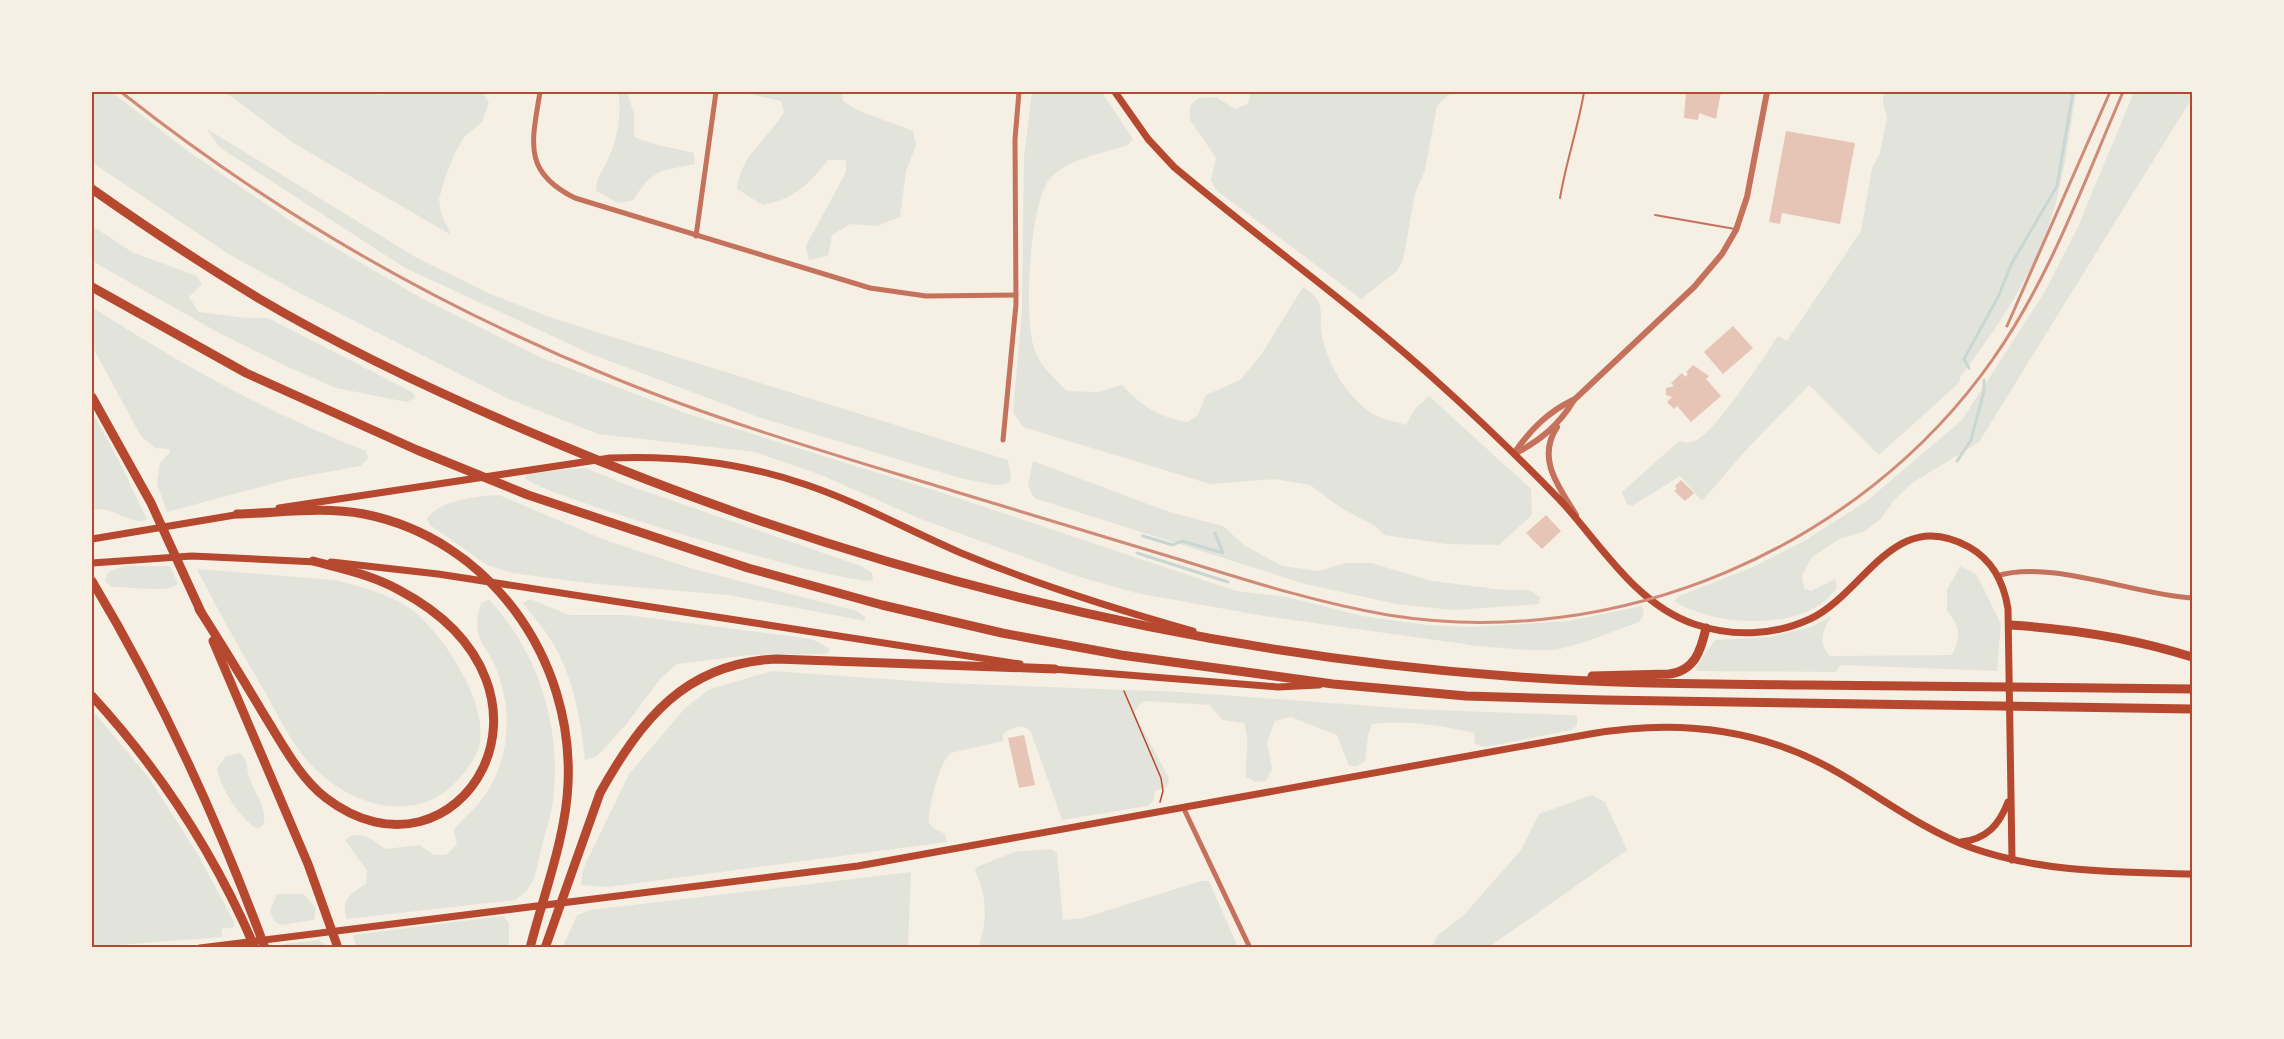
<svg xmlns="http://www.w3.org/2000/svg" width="2284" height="1039" viewBox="0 0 2284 1039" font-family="Cabin,sans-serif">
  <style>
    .green { fill: #e2e4dc }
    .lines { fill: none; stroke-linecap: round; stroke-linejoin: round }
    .stream { stroke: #c9d6d2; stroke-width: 3 }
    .building { fill: #e6c5b7 }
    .path { stroke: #b5482f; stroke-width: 1.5 }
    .service { stroke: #c5725c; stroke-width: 2 }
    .minor { stroke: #c5725c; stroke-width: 5 }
    .tertiary { stroke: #c5725c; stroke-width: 6 }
    .secondary { stroke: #b5482f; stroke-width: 7 }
    .motorway { stroke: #b5482f; stroke-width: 9 }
    .rail { stroke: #cf8b77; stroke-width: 3 }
    .neatline { fill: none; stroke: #b5482f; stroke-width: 2 }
  </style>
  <rect width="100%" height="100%" fill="#f6efe4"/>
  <g class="green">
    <path d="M 92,92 L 112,92 L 185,149 L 298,226 L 421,298 L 542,358 L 685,413 L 949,495 L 1236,591 L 1287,597 L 1362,616 L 1427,625 L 1472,627 L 1569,621 L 1642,606 L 1644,614 L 1639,622 L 1585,642 L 1556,650 L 1529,650 L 1478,646 L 1264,616 L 1136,593 L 1073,575 L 918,518 L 821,475 L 755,452 L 598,434 L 509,399 L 305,296 L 230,255 L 93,163 Z"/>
    <path d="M 225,92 L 370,92 L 377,95 L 406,92 L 483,92 L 489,103 L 482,122 L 464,137 L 455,153 L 445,178 L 439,199 L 441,213 L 451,235 L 295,144 Z"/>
    <path d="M 618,92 L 627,92 L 634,114 L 634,137 L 654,144 L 694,153 L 695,164 C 662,171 651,169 634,200 L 618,203 L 596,191 C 596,176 604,170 609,157 C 618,139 622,111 618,92 Z"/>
    <path d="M 740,92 L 842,92 L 843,101 L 857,110 L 913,131 L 916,145 L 906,171 L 900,217 L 877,226 L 850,224 L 832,235 L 828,256 L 809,260 L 806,246 L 846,172 L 846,160 L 828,160 C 809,185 793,199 763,205 L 737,189 C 742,152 766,142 784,112 L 781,101 Z"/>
    <path d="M 1032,92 L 1102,92 L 1133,139 L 1128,145 C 1104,153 1065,159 1049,180 C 1029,207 1024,317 1034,348 C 1039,365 1055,379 1067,391 L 1098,392 L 1122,385 C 1142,406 1158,417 1187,422 L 1198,415 L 1206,395 L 1240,380 L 1261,355 L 1303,287 C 1328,303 1318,311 1322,335 C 1327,365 1351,404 1379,417 C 1387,420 1397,422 1406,425 L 1414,410 L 1429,396 L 1531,489 L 1532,515 L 1499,545 L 1447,544 L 1384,535 L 1375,526 L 1341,508 L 1310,485 L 1275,479 L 1210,484 L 1023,427 L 1013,412 L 1022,310 L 1024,157 Z"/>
    <path d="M 1250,92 L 1452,92 L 1437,106 L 1425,170 L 1415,194 L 1403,260 L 1397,271 L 1361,299 L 1216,190 L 1211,180 L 1216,158 L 1190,120 L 1190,106 L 1198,98 L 1216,97 L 1235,109 L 1248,104 Z"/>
    <path d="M 1884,92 L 2076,92 C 2069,135 2064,180 2050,222 C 2031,279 1996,330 1960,377 L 1960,382 L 1879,455 L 1809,385 L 1747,449 L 1702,501 L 1680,476 L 1632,506 L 1627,504 L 1622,492 L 1679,441 C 1685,443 1691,443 1697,440 C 1718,428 1763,359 1778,336 L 1787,341 L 1861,231 L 1872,168 L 1880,153 L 1887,117 L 1883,103 Z"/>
    <path d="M 2134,92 L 2192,92 L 2192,98 L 1979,442 L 1912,483 L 1894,500 L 1881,519 L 1863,532 L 1839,539 L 1811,558 L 1802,576 L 1804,588 L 1811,591 L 1835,579 L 1837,587 C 1808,633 1715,627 1674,601 L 1679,596 L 1753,567 L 1806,540 L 1868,500 L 1962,420 L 2044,293 L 2077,229 Z"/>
    <path d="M 207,129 L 417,258 L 488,293 L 552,318 L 1008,460 L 1011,476 L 1009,483 L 995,485 L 960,478 L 758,417 L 591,354 L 405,268 L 219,147 Z"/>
    <path d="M 92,226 L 132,252 L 197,276 L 202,284 L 189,297 L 199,312 L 247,318 L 268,318 L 412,392 L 415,398 L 407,402 L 336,388 L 288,367 L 219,333 L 92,261 Z"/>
    <path d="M 92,307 C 178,363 270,414 366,451 L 368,459 L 360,466 L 290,479 L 167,512 L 157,484 L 160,463 L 170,452 L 169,449 L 155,448 L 141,436 L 92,346 Z"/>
    <path d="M 92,412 L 119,461 L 147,520 C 130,526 113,505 92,510 Z"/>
    <path d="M 1033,461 L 1169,512 L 1223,526 L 1244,545 L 1282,566 L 1319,571 L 1345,563 L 1371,563 L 1432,581 L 1504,590 L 1529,590 L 1540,597 L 1539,604 L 1453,610 L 1396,604 L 1305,584 L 1034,498 L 1028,485 Z"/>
    <path d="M 586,468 L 627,485 L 861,566 L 872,573 L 873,580 C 852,588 544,497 525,478 L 527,473 Z"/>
    <path d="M 499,495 L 605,540 L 693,569 L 857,611 L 865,617 L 865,621 L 729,595 L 587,583 L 512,573 L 487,565 L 430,525 L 427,518 C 441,500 477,496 499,495 Z"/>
    <path d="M 125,566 L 170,566 L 178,584 C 167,594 129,586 112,587 L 105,581 L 108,572 Z"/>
    <path d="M 1960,566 L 1977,575 L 2001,624 L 1997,671 L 1840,665 L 1836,672 L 1697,671 L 1696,667 L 1715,640 L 1770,637 L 1811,627 L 1832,616 C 1822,629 1818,644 1830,656 L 1952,655 C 1961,638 1960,625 1947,611 L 1947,590 Z"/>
    <path d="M 197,569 L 335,580 C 359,586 390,594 411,609 C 443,633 493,708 478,750 C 474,761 466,771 458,780 C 413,829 342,803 305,758 C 289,738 277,714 265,692 C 241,651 218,611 197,569 Z"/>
    <path d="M 530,599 L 569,615 L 627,615 L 812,639 L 830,649 L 827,654 L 749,655 L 677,664 L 660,679 L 625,726 L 596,757 L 585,760 C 581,720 573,675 551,640 C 543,627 532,615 523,603 Z"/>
    <path d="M 489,600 C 539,652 562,729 553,800 C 551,815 546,831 542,845 C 536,869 537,886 515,900 L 347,919 C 340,900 351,893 366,884 L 367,871 L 345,840 C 359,828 373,840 386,849 L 419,845 L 434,855 L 446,855 L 457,844 L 454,830 C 462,819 474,810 482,799 C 510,762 513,713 497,671 C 485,641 470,639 481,603 Z"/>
    <path d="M 772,671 L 942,683 L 1181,692 L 1412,709 L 1568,715 L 1577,716 L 1577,725 L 1572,730 L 1485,747 L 1475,744 L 1474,733 C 1440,725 1407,720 1372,724 L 1368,735 L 1365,761 L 1357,766 L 1349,766 L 1337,735 L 1291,717 L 1275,721 L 1267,742 L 1272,769 L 1266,781 L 1255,782 L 1246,777 C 1245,758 1250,740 1244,723 L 1223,720 L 1209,705 L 1146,701 L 1139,705 L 1134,713 L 1169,778 L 1167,787 L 1155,791 L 1153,801 L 1147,806 L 1062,820 L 1031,732 C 1024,723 1011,727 1003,734 L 1003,741 L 951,753 C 938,764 929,806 929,822 L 933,828 L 945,834 L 947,842 L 608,887 L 581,885 L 583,869 L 629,774 L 685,708 L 710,689 Z"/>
    <path d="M 92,710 L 149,778 L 197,853 L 234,922 L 234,927 L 221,929 L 223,937 L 92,947 Z"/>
    <path d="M 240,753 C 250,762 245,768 250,779 C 256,796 266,804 264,824 L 258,829 C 240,820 221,788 217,769 L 226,756 Z"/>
    <path d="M 1592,795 L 1605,802 L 1627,850 L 1489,947 L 1432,947 L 1438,935 L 1463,916 L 1521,850 L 1539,814 Z"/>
    <path d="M 1051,849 L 1057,853 L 1063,920 L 1083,918 L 1201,881 L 1209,881 L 1238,947 L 978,947 C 988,924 987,894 975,871 L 977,867 L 1014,852 Z"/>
    <path d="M 911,872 L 908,947 L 563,947 L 577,915 L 590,910 Z"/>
    <path d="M 277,894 L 303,894 L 316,908 L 314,920 L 281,925 L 274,921 L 270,911 Z"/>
    <path d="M 503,916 L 509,923 L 509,947 L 356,947 L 353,935 Z"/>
    <path d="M 319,940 L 329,947 L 281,947 L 283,944 Z"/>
  </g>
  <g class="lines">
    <g class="stream">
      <path d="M 1969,368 L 1964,359 L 1998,297 L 2012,263 L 2057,186 L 2073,92"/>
      <path d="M 1957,461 L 1971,440 L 1984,391 L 1984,380"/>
      <path d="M 1143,536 L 1173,545 L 1182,541 L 1223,553 L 1215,533"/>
      <path d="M 1137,553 L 1228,582"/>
    </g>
  </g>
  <g class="building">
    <path d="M 1686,92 L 1721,92 L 1716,119 L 1699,113 L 1698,120 L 1684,118 Z"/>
    <path d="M 1786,131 L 1855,143 L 1840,224 L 1782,213 L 1780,224 L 1769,222 Z"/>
    <path d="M 1733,326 L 1753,348 L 1723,374 L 1704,352 Z"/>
    <path d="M 1693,365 L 1709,376 L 1706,379 L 1721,396 L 1691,422 L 1677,406 L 1674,409 L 1667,402 L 1672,397 L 1666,395 L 1666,388 L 1674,386 L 1671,383 L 1682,373 L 1685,377 L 1688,374 L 1686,372 Z"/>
    <path d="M 1681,480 L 1694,493 L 1685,501 L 1674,491 L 1677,489 L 1675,486 Z"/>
    <path d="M 1546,515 L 1561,531 L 1542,549 L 1526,533 Z"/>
    <path d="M 1024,735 L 1035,785 L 1019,788 L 1008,738 Z"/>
  </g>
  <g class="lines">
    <path class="path" d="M 1124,691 L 1161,778 L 1163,791 L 1160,802"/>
    <g class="service">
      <path d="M 1560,198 C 1566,162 1578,128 1584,92"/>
      <path d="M 1655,215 L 1735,229"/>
    </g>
    <g class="minor">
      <path d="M 540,92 C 532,142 522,172 575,198 L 870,288 L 926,296 L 1016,295"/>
      <path d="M 696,236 L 716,92"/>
      <path d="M 1003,440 L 1016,304 L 1015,139 L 1019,92"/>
      <path d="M 1997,576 C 2049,559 2136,595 2192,598"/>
      <path d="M 1184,809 L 1250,948"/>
    </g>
    <g class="tertiary">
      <path d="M 1557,427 C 1536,459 1559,487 1576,515"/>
      <path d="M 1515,452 C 1531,429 1548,412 1573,400"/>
      <path d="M 1514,454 C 1540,441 1559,425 1574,400 L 1694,287 L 1722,254 L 1736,230 L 1747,197 L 1767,92"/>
    </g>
    <g class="secondary">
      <path d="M 1115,92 L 1148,139 L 1174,167 C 1262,241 1358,309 1443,387 C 1483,423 1522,461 1560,500 C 1600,543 1635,604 1694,624 C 1732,637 1773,636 1810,619 C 1865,593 1894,505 1969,547 C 1992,560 2004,583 2008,609 L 2012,860"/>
      <path d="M 279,508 L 610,458 C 677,455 744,463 807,485 C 860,503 910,531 961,553 C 1036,584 1115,609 1193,631"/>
      <path d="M 92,539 L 241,514"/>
      <path d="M 331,562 L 438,574 L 1020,664"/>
      <path d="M 92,563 L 192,556 L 317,562"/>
      <path d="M 1052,669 L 1278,687 L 1319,685"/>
      <path d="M 1961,842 C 1987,839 1999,825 2008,802"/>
      <path d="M 200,948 L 858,866 L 1590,734 C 1676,719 1761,728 1837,772 C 1882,798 1923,830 1972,848 C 2043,873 2118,872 2192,874"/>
    </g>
    <g class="motorway">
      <path d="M 92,189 C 146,227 202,264 258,298 C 353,354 455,401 556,443 C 858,570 1180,652 1507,676 C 1607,684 1706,684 1806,685 C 1935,686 2064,687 2192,689"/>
      <path d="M 92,287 L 246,373 L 417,450 L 528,495 L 748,568 L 882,605 L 1002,633 L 1121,655 L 1333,684 L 1466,696 L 1604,700 L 2192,709"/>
      <path d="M 92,397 L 151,503 L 201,612"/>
      <path d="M 237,514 C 279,513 323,506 364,514 C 490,539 574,659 568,784 C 566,837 543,896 530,948"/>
      <path d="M 92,581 C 161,696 218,821 265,948"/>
      <path d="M 199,609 C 222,645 244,681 266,718 C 283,745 300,778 326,798 C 457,898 588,690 399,590 C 372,575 343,569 313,561"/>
      <path d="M 2010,625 C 2072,629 2133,638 2192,657"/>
      <path d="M 213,641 L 308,864 L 338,948"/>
      <path d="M 1592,676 L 1669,674 C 1695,671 1701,650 1706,628"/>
      <path d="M 92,696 C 160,770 215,855 255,948"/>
      <path d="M 545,948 L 600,793 C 641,720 685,663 776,659 L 1055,669"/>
    </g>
    <g class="rail">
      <path d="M 121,92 C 270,210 438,307 614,378 C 724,423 839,456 953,491 C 1029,514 1105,537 1181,560 C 1249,581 1318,603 1388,615 C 1617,652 1860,549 1993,359 C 2050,278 2084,182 2123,92"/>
      <path d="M 2007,326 L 2110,92"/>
    </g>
  </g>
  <rect width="2284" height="1039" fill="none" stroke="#f6efe4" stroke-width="186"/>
  <rect x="93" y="93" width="2098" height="853" class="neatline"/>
</svg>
